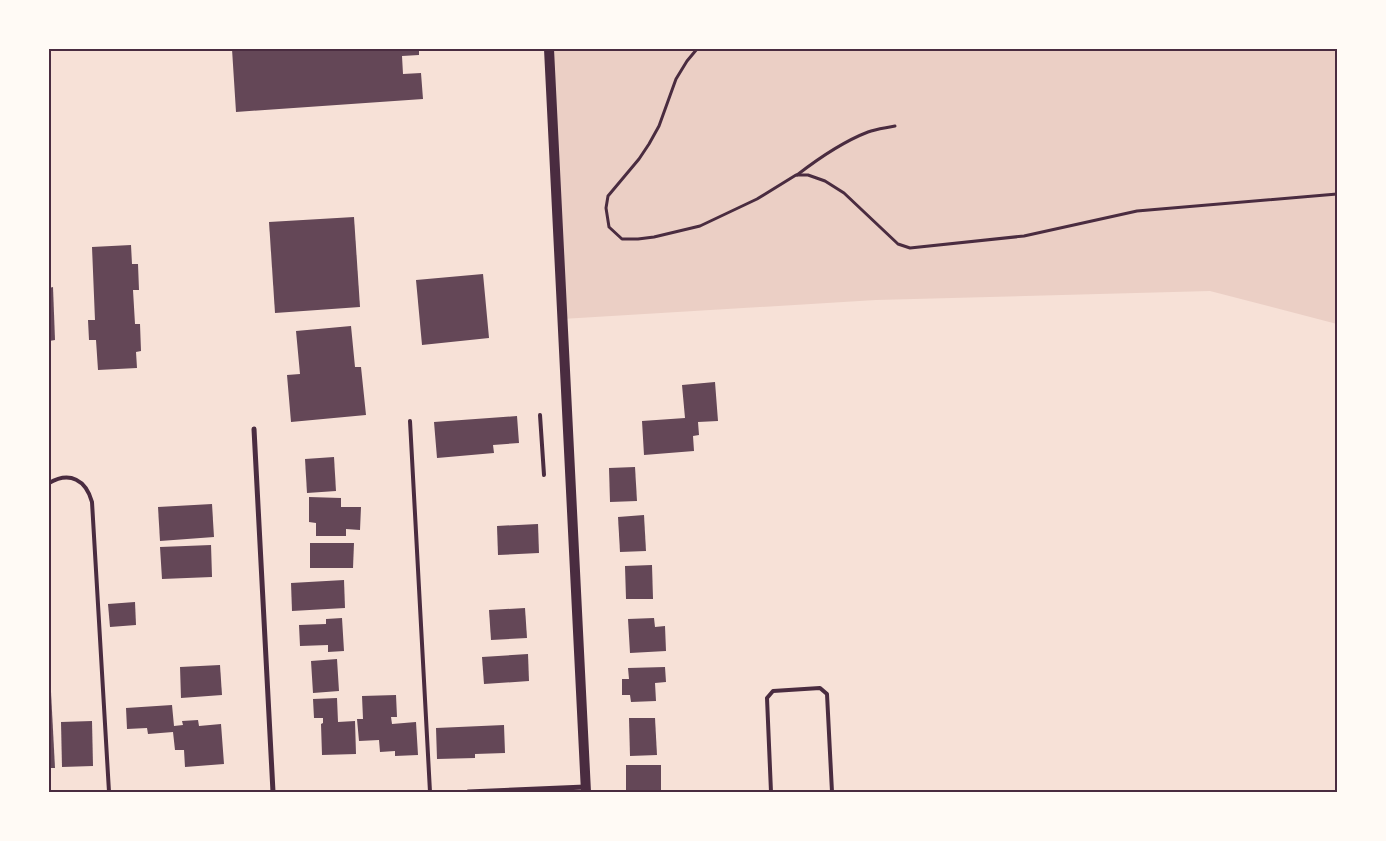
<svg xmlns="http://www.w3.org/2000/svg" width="1386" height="841" viewBox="0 0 1386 841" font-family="Roboto,sans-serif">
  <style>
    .green { fill: #ebcfc5 }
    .building { fill: #644757 }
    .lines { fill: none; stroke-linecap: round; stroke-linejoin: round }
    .path { stroke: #4a2c40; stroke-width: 3 }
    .service { stroke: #4a2c40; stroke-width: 4 }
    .minor { stroke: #4a2c40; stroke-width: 5 }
    .secondary { stroke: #4a2c40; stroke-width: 10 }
    .neatline { fill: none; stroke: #4a2c40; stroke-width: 2 }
  </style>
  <rect width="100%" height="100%" fill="#f7e1d7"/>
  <path class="green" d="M 549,49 L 1337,49 L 1337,324 L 1210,291 L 876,300 L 562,319 Z"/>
  <g class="building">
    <path d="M 232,49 L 419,49 L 419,55 L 402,56 L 403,74 L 421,73 L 423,99 L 236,112 Z"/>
    <path d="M 354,217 L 360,307 L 275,313 L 269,222 Z"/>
    <path d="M 131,245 L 132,264 L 138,264 L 139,290 L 133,290 L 135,324 L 140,324 L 141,351 L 136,352 L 137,368 L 98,370 L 96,340 L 89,340 L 88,320 L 95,320 L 92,247 Z"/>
    <path d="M 483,274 L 489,338 L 422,345 L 416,280 Z"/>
    <path d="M 53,287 L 55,340 L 49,341 L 49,288 Z"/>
    <path d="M 351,326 L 355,367 L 361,367 L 366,415 L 291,422 L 287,375 L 300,374 L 296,331 Z"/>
    <path d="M 715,382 L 718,421 L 698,422 L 699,435 L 693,436 L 694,451 L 644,455 L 642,421 L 685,418 L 682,385 Z"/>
    <path d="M 517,416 L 519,443 L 493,445 L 494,453 L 437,458 L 434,422 Z"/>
    <path d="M 334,457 L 336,491 L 307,493 L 305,459 Z"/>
    <path d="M 635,467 L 637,501 L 610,502 L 609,468 Z"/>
    <path d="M 309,497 L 341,498 L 341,507 L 361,507 L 360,530 L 346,529 L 346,536 L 316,536 L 316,523 L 309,522 Z"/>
    <path d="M 212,504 L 214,537 L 160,541 L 158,507 Z"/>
    <path d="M 644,515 L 646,551 L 620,552 L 618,517 Z"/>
    <path d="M 538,524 L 539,553 L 498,555 L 497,526 Z"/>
    <path d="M 310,543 L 354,543 L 353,568 L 310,568 Z"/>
    <path d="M 211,545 L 212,577 L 162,579 L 160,547 Z"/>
    <path d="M 652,565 L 653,599 L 626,599 L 625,566 Z"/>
    <path d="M 344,580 L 345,608 L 292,611 L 291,583 Z"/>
    <path d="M 135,602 L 136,625 L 110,627 L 108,604 Z"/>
    <path d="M 525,608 L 527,638 L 491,640 L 489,610 Z"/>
    <path d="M 342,618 L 344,651 L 328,652 L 328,645 L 300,646 L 299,625 L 326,624 L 326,619 Z"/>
    <path d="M 654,618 L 655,627 L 665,626 L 666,651 L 630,653 L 628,619 Z"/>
    <path d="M 528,654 L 529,681 L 484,684 L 482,657 Z"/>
    <path d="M 337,659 L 339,691 L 313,693 L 311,661 Z"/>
    <path d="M 220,665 L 222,695 L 181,698 L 180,667 Z"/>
    <path d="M 665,667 L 666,682 L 655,683 L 656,701 L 631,702 L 630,695 L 622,695 L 622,679 L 629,679 L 628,668 Z"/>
    <path d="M 49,673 L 50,673 L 55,768 L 49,768 Z"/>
    <path d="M 396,695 L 397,717 L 391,717 L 392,724 L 416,722 L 418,755 L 395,756 L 395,751 L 380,752 L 379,740 L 359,741 L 357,719 L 363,719 L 362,696 Z"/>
    <path d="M 337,698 L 338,722 L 355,721 L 356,754 L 322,755 L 321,724 L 323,723 L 323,718 L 314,718 L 313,699 Z"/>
    <path d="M 172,705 L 174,726 L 183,725 L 182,721 L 198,720 L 199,726 L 221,724 L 224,764 L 185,767 L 184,750 L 175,750 L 173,732 L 148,734 L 147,728 L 127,729 L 126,708 Z"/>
    <path d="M 629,718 L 655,718 L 657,755 L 630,756 Z"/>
    <path d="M 92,721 L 93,766 L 62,767 L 61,722 Z"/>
    <path d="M 504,725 L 505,753 L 475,754 L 475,758 L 437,759 L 436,728 Z"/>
    <rect x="626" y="765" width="35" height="27"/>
  </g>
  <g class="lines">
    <g class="path">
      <path d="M 697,49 L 687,61 L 676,79 L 659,126 L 649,144 L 639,159 L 608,196 L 606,208 L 609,227 L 622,239 L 638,239 L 654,237 L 700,226 L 757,199 L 796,175 L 808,175 L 825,181 L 844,193 L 898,244 L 910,248 L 1024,236 L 1137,211 L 1337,194"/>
      <path d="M 797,175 C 819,158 842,142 868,132 C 876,129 886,128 895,126"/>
    </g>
    <g class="service">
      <path d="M 540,415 L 544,475"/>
      <path d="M 410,421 L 430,792"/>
      <path d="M 49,483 C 70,471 86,480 92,502 L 109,792"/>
      <path d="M 771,792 L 767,698 L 773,691 L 820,688 L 827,694 L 832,792"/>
    </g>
    <g class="minor">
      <path d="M 254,429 L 273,792"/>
      <path d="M 468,792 L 585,787"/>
    </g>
    <path class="secondary" d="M 549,49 L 586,792"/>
  </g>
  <rect width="1386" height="841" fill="none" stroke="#fffaf5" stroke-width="100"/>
  <rect x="50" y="50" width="1286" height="741" class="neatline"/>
</svg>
